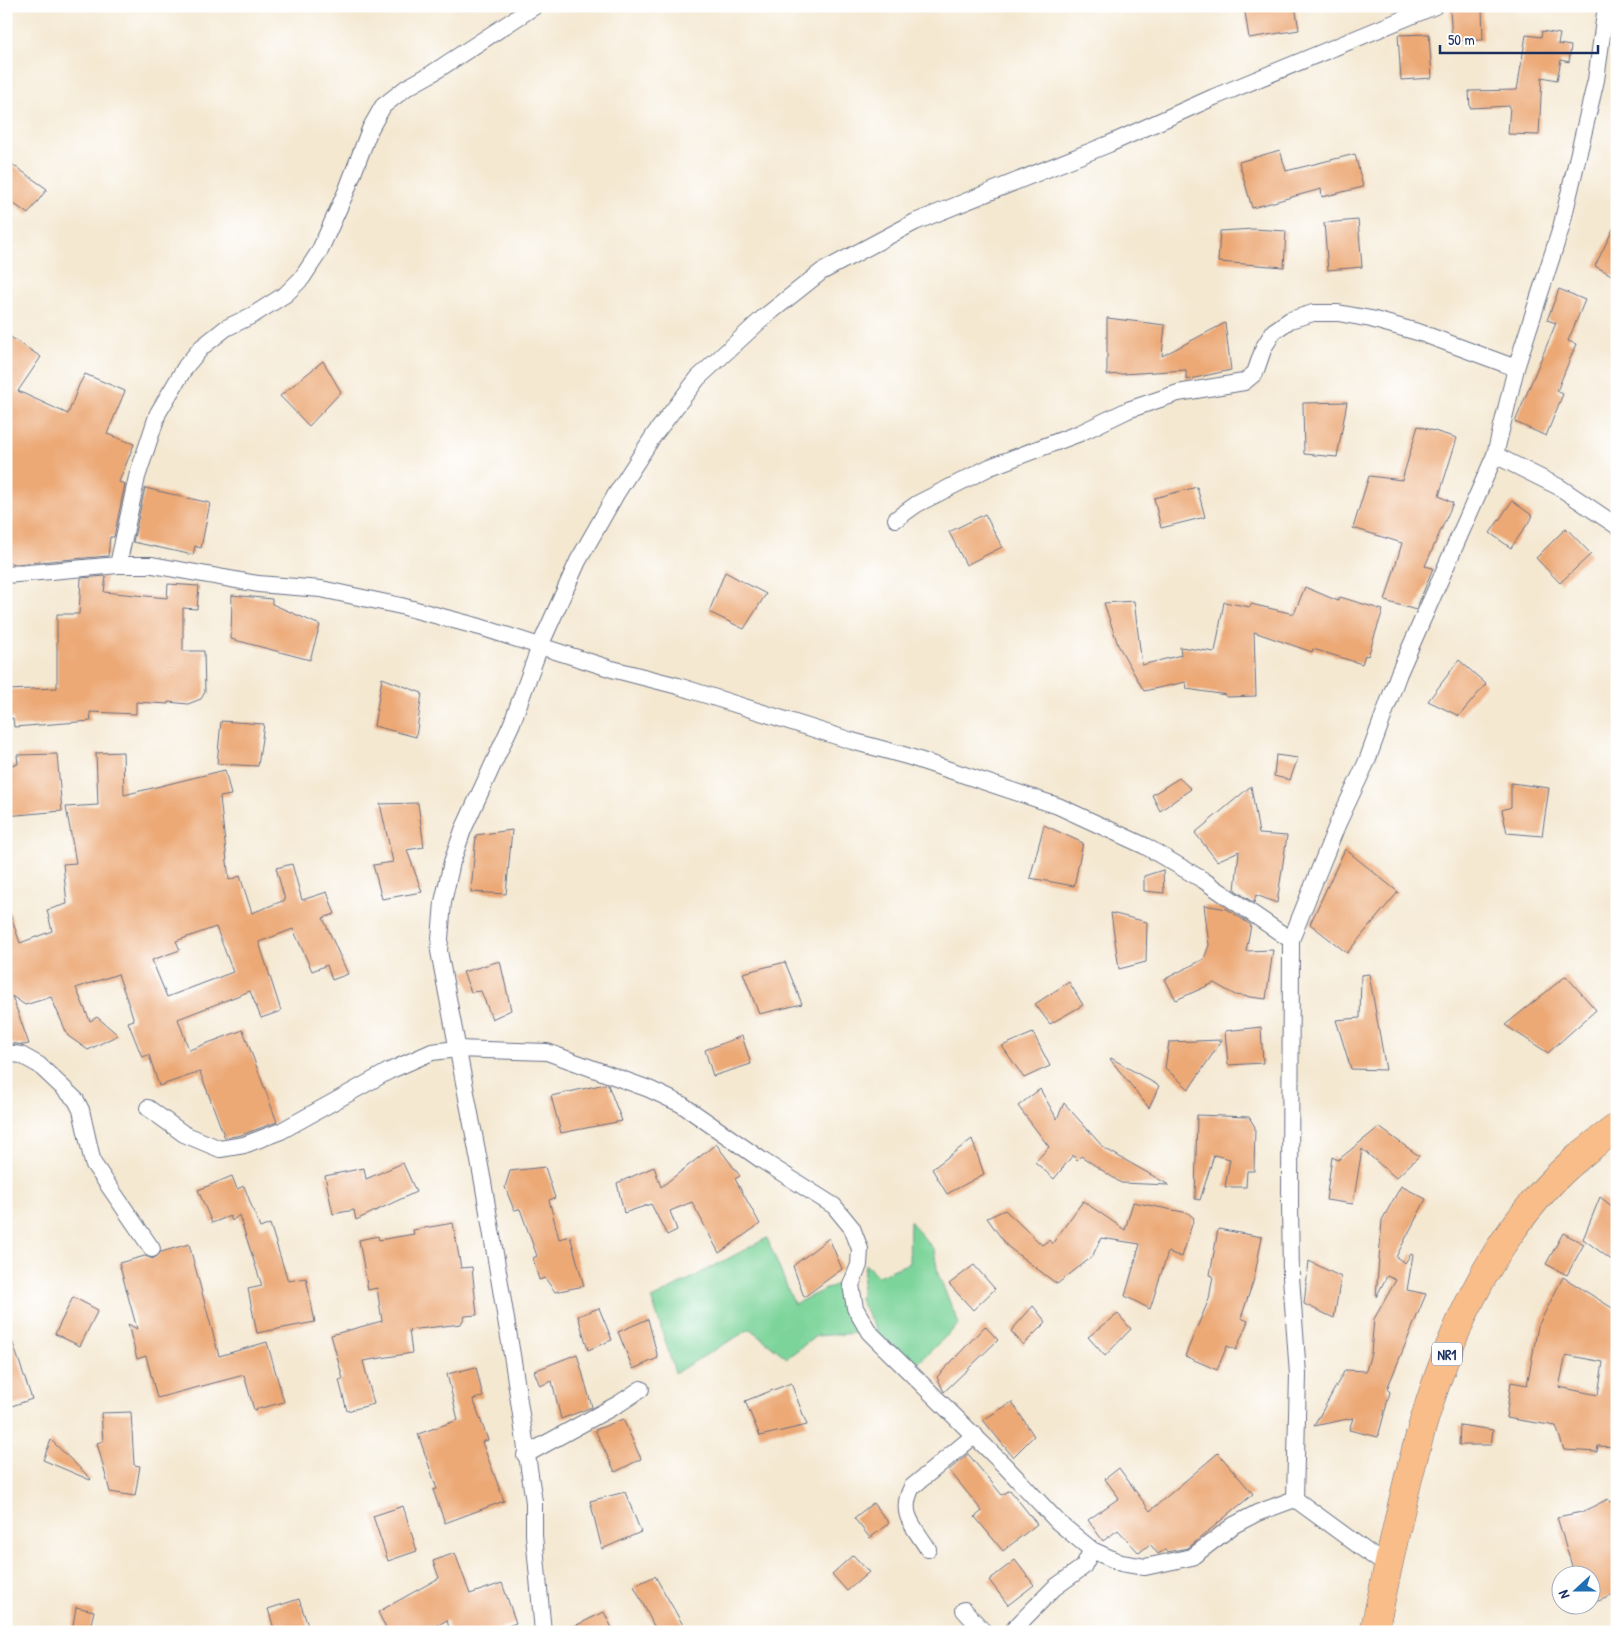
<svg xmlns="http://www.w3.org/2000/svg" width="1623" height="1638" viewBox="0 0 1623 1638" font-family="'Patrick Hand',sans-serif">
  <style>
    .green { fill: #7cd49a; stroke: #4c827c }
    .building { fill: #eca875; fill-rule: evenodd }
    .lines { fill: none; stroke-linecap: round; stroke-linejoin: round }
    .minor-casing { stroke: #677086; stroke-width: 18 }
    .trunk-casing { stroke: #677086; stroke-width: 29 }
    .minor { stroke: #fff; stroke-width: 16 }
    .trunk { stroke: #f9bd89; stroke-width: 28 }
    .labels { text-anchor: middle; dominant-baseline: central; stroke-width: 4; stroke-linejoin: round; paint-order: stroke }
    .shield { fill: #fff; stroke: #5f6d8e; stroke-width: 1 }
    .shield-label { font-size: 14px; font-weight: bold; fill: #1b2f5e }
  </style>
  <rect width="100%" height="100%" fill="#fff"/>
  <filter id="ink" filterUnits="userSpaceOnUse"><feTurbulence type="fractalNoise" baseFrequency=".02" numOctaves="2"/><feDisplacementMap in="SourceGraphic" scale="10" xChannelSelector="R" yChannelSelector="G"/><feConvolveMatrix kernelMatrix="1 2 1 2 8 2 1 2 1" color-interpolation-filters="sRGB"/></filter>
  <filter id="wash" filterUnits="userSpaceOnUse"><feTurbulence type="fractalNoise" baseFrequency=".0096" numOctaves="4" result="noise"/><feDisplacementMap in="SourceGraphic" scale="20" xChannelSelector="R" yChannelSelector="G"/><feGaussianBlur stdDeviation="1.12" result="paint"/><feColorMatrix in="noise" values="0 0 0 0 0 0 0 0 0 0 0 0 0 0 0 0 0 1.4 0 .05"/><feComposite in="paint" operator="in"/></filter>
  <g filter="url(#wash)">
    <rect width="100%" height="100%" fill="#f4e8d1"/>
    <g class="green">
      <path d="M 910,1221 L 934,1250 L 938,1274 L 959,1324 L 916,1365 L 877,1332 L 860,1300 L 865,1264 L 878,1276 L 909,1263 Z"/>
      <path d="M 767,1238 L 794,1304 L 841,1282 L 858,1333 L 816,1336 L 787,1358 L 750,1329 L 675,1373 L 652,1299 Z"/>
    </g>
    <g id="blocks">
      <g class="building">
        <path d="M 1244,6 L 1295,6 L 1299,30 L 1249,38 Z"/>
        <path d="M 1482,7 L 1483,40 L 1452,41 L 1450,9 Z"/>
        <path d="M 1542,31 L 1560,34 L 1558,44 L 1571,46 L 1569,62 L 1561,60 L 1557,80 L 1542,77 L 1539,135 L 1508,134 L 1510,106 L 1470,108 L 1469,91 L 1517,90 L 1526,35 L 1541,37 Z"/>
        <path d="M 1429,34 L 1432,78 L 1401,80 L 1398,35 Z"/>
        <path d="M 1280,150 L 1286,171 L 1355,154 L 1363,187 L 1322,197 L 1321,189 L 1252,208 L 1239,162 Z"/>
        <path d="M 6,160 L 47,189 L 28,214 L 6,198 Z"/>
        <path d="M 1358,220 L 1362,267 L 1328,270 L 1324,223 Z"/>
        <path d="M 1617,221 L 1617,278 L 1595,266 Z"/>
        <path d="M 1254,229 L 1286,231 L 1284,267 L 1218,262 L 1220,231 Z"/>
        <path d="M 1559,289 L 1585,300 L 1568,341 L 1576,344 L 1557,391 L 1563,394 L 1546,436 L 1515,422 L 1556,323 L 1547,320 Z"/>
        <path d="M 1107,318 L 1165,325 L 1162,356 L 1225,323 L 1231,370 L 1186,380 L 1186,370 L 1107,375 Z"/>
        <path d="M 6,334 L 41,357 L 18,391 L 68,414 L 79,385 L 85,374 L 125,391 L 107,434 L 134,444 L 119,482 L 125,484 L 114,537 L 110,537 L 108,556 L 16,564 L 6,562 L 10,533 L 6,531 Z"/>
        <path d="M 323,361 L 341,392 L 309,426 L 280,396 Z"/>
        <path d="M 1347,402 L 1337,457 L 1304,454 L 1303,403 Z"/>
        <path d="M 1418,426 L 1457,438 L 1439,496 L 1453,503 L 1425,566 L 1433,568 L 1416,610 L 1385,601 L 1402,543 L 1353,528 L 1369,476 L 1402,480 Z"/>
        <path d="M 1197,487 L 1205,517 L 1161,528 L 1154,498 Z"/>
        <path d="M 145,488 L 210,503 L 201,548 L 195,546 L 193,555 L 133,542 Z"/>
        <path d="M 1512,501 L 1533,516 L 1511,548 L 1490,533 Z"/>
        <path d="M 985,514 L 1002,547 L 966,565 L 949,532 Z"/>
        <path d="M 1566,528 L 1591,554 L 1560,583 L 1536,558 Z"/>
        <path d="M 725,572 L 766,594 L 744,629 L 709,612 Z"/>
        <path d="M 106,576 L 104,592 L 167,598 L 168,584 L 199,586 L 197,609 L 183,608 L 183,651 L 204,651 L 205,692 L 201,699 L 188,704 L 168,702 L 168,704 L 136,702 L 136,714 L 90,712 L 91,721 L 14,727 L 13,718 L 6,720 L 6,690 L 57,688 L 57,614 L 79,614 L 81,578 Z"/>
        <path d="M 1305,587 L 1338,601 L 1340,597 L 1383,610 L 1368,656 L 1365,655 L 1362,664 L 1313,649 L 1312,652 L 1254,632 L 1256,696 L 1226,697 L 1226,695 L 1187,689 L 1186,682 L 1144,691 L 1118,645 L 1104,603 L 1134,601 L 1142,665 L 1181,655 L 1180,647 L 1215,652 L 1224,602 L 1250,607 L 1251,604 L 1294,614 Z"/>
        <path d="M 232,595 L 272,599 L 272,604 L 320,625 L 310,660 L 231,639 Z"/>
        <path d="M 1459,660 L 1486,684 L 1459,716 L 1428,701 Z"/>
        <path d="M 382,678 L 422,693 L 416,737 L 374,726 Z"/>
        <path d="M 221,721 L 264,724 L 258,766 L 217,764 Z"/>
        <path d="M 123,752 L 124,795 L 225,770 L 231,795 L 220,797 L 229,880 L 240,876 L 252,913 L 285,900 L 276,868 L 292,864 L 302,900 L 327,892 L 335,914 L 323,918 L 348,974 L 332,980 L 327,965 L 312,971 L 293,929 L 259,942 L 281,1011 L 261,1018 L 250,991 L 178,1019 L 189,1050 L 243,1030 L 277,1122 L 241,1135 L 225,1138 L 200,1072 L 159,1086 L 149,1055 L 142,1057 L 128,1022 L 134,1020 L 118,974 L 76,988 L 90,1021 L 97,1017 L 118,1035 L 88,1050 L 68,1036 L 51,997 L 25,1005 L 12,996 L 29,1044 L 23,1045 L 10,1043 L 6,1033 L 6,912 L 9,911 L 20,943 L 52,931 L 47,910 L 67,904 L 63,864 L 76,863 L 66,807 L 98,805 L 96,753 ZM 216,927 L 233,972 L 167,997 L 152,960 L 180,950 L 176,941 Z"/>
        <path d="M 57,754 L 62,811 L 6,816 L 6,765 L 18,764 L 17,755 Z"/>
        <path d="M 1276,755 L 1298,758 L 1290,780 L 1274,776 Z"/>
        <path d="M 1179,778 L 1191,789 L 1160,811 L 1152,795 Z"/>
        <path d="M 1511,783 L 1549,788 L 1542,836 L 1507,833 L 1502,810 L 1511,807 Z"/>
        <path d="M 1251,786 L 1259,834 L 1287,836 L 1277,903 L 1256,895 L 1254,903 L 1235,890 L 1239,851 L 1217,861 L 1195,833 Z"/>
        <path d="M 418,803 L 424,847 L 407,850 L 422,892 L 382,899 L 373,865 L 393,862 L 380,804 Z"/>
        <path d="M 1044,825 L 1083,843 L 1074,886 L 1030,878 Z"/>
        <path d="M 512,830 L 506,894 L 471,892 L 476,835 Z"/>
        <path d="M 1345,849 L 1398,892 L 1347,953 L 1310,924 Z"/>
        <path d="M 1163,870 L 1164,893 L 1144,891 L 1144,876 Z"/>
        <path d="M 1204,905 L 1227,909 L 1251,925 L 1246,951 L 1273,950 L 1266,999 L 1235,995 L 1214,983 L 1176,1000 L 1165,979 L 1204,959 L 1209,945 Z"/>
        <path d="M 1111,913 L 1147,922 L 1146,962 L 1119,969 Z"/>
        <path d="M 500,961 L 511,1010 L 492,1019 L 481,991 L 471,992 L 463,972 Z"/>
        <path d="M 785,962 L 802,1004 L 759,1014 L 743,973 Z"/>
        <path d="M 1369,974 L 1386,1070 L 1351,1069 L 1336,1020 L 1360,1018 L 1361,975 Z"/>
        <path d="M 1566,976 L 1596,1010 L 1548,1053 L 1505,1025 Z"/>
        <path d="M 1069,982 L 1083,1005 L 1050,1024 L 1035,1004 Z"/>
        <path d="M 1261,1027 L 1263,1063 L 1228,1065 L 1225,1031 Z"/>
        <path d="M 1033,1033 L 1050,1066 L 1024,1078 L 1002,1046 Z"/>
        <path d="M 742,1036 L 751,1064 L 713,1076 L 705,1050 Z"/>
        <path d="M 1222,1040 L 1189,1089 L 1165,1068 L 1169,1042 Z"/>
        <path d="M 1111,1058 L 1159,1086 L 1149,1108 L 1110,1059 Z"/>
        <path d="M 605,1084 L 608,1085 L 622,1121 L 561,1133 L 551,1096 Z"/>
        <path d="M 1040,1089 L 1057,1119 L 1064,1103 L 1104,1148 L 1169,1185 L 1121,1183 L 1081,1156 L 1077,1160 L 1073,1155 L 1054,1179 L 1035,1162 L 1049,1147 L 1018,1106 Z"/>
        <path d="M 1197,1115 L 1249,1117 L 1255,1127 L 1254,1171 L 1247,1171 L 1246,1187 L 1225,1187 L 1230,1159 L 1214,1155 L 1200,1200 L 1195,1199 Z"/>
        <path d="M 1379,1127 L 1419,1156 L 1396,1178 L 1362,1149 L 1353,1204 L 1326,1200 L 1332,1157 L 1338,1160 Z"/>
        <path d="M 972,1139 L 984,1174 L 947,1194 L 932,1169 Z"/>
        <path d="M 716,1144 L 740,1176 L 735,1179 L 760,1224 L 719,1253 L 692,1202 L 670,1211 L 677,1230 L 667,1235 L 651,1204 L 624,1213 L 617,1183 L 654,1167 L 661,1187 Z"/>
        <path d="M 403,1163 L 416,1192 L 356,1220 L 354,1210 L 333,1214 L 325,1176 L 364,1168 L 366,1179 Z"/>
        <path d="M 545,1167 L 555,1198 L 549,1200 L 559,1239 L 570,1236 L 584,1286 L 555,1292 L 545,1278 L 539,1280 L 533,1258 L 537,1256 L 520,1209 L 514,1210 L 505,1187 L 510,1171 Z"/>
        <path d="M 232,1176 L 237,1189 L 244,1186 L 260,1228 L 270,1224 L 288,1281 L 306,1278 L 315,1322 L 257,1333 L 248,1289 L 262,1286 L 239,1215 L 232,1221 L 230,1216 L 212,1223 L 198,1190 Z"/>
        <path d="M 1401,1186 L 1426,1199 L 1396,1257 L 1405,1263 L 1411,1254 L 1413,1255 L 1407,1290 L 1426,1294 L 1387,1389 L 1390,1392 L 1378,1437 L 1349,1430 L 1353,1418 L 1314,1426 L 1345,1370 L 1366,1371 L 1371,1353 L 1374,1319 L 1396,1280 L 1387,1276 L 1376,1297 L 1382,1220 Z"/>
        <path d="M 1600,1197 L 1617,1210 L 1617,1264 L 1583,1239 Z"/>
        <path d="M 1083,1201 L 1125,1230 L 1133,1202 L 1188,1213 L 1194,1218 L 1182,1257 L 1168,1252 L 1150,1309 L 1125,1296 L 1140,1244 L 1101,1238 L 1092,1257 L 1057,1284 L 1007,1246 L 987,1218 L 1005,1210 L 1042,1245 L 1049,1240 L 1052,1244 Z"/>
        <path d="M 453,1223 L 461,1268 L 472,1267 L 477,1315 L 465,1316 L 461,1324 L 409,1330 L 412,1353 L 363,1361 L 374,1404 L 347,1411 L 339,1380 L 343,1379 L 331,1335 L 382,1321 L 377,1288 L 368,1290 L 359,1240 L 378,1236 L 379,1240 L 414,1234 L 413,1230 Z"/>
        <path d="M 1218,1229 L 1262,1237 L 1254,1279 L 1241,1318 L 1248,1321 L 1236,1350 L 1227,1346 L 1217,1370 L 1185,1356 L 1209,1299 L 1213,1276 L 1210,1275 Z"/>
        <path d="M 1563,1233 L 1584,1244 L 1567,1275 L 1546,1264 Z"/>
        <path d="M 829,1238 L 842,1269 L 804,1297 L 793,1266 Z"/>
        <path d="M 189,1244 L 219,1356 L 267,1342 L 284,1402 L 254,1410 L 244,1375 L 157,1398 L 146,1356 L 137,1359 L 128,1324 L 137,1329 L 119,1263 L 145,1256 L 153,1259 L 161,1252 Z"/>
        <path d="M 1309,1261 L 1341,1277 L 1334,1318 L 1304,1304 Z"/>
        <path d="M 974,1265 L 995,1289 L 973,1310 L 949,1284 Z"/>
        <path d="M 1563,1277 L 1617,1311 L 1617,1447 L 1598,1446 L 1597,1452 L 1564,1450 L 1556,1426 L 1506,1418 L 1511,1382 L 1527,1385 L 1538,1326 ZM 1566,1355 L 1603,1362 L 1598,1395 L 1559,1387 Z"/>
        <path d="M 73,1297 L 98,1310 L 80,1346 L 55,1334 Z"/>
        <path d="M 1033,1306 L 1046,1322 L 1023,1345 L 1011,1331 Z"/>
        <path d="M 599,1308 L 612,1340 L 588,1350 L 578,1316 Z"/>
        <path d="M 1118,1314 L 1131,1329 L 1105,1356 L 1088,1337 Z"/>
        <path d="M 648,1319 L 658,1358 L 633,1369 L 618,1332 Z"/>
        <path d="M 985,1326 L 998,1340 L 944,1392 L 937,1377 Z"/>
        <path d="M 6,1332 L 9,1332 L 32,1399 L 6,1408 Z"/>
        <path d="M 577,1354 L 592,1407 L 561,1419 L 552,1381 L 540,1386 L 534,1371 Z"/>
        <path d="M 476,1367 L 483,1397 L 473,1399 L 488,1440 L 482,1442 L 504,1501 L 445,1523 L 433,1490 L 437,1489 L 418,1434 L 458,1420 L 447,1374 Z"/>
        <path d="M 791,1383 L 807,1425 L 760,1436 L 745,1401 Z"/>
        <path d="M 1012,1402 L 1034,1436 L 1013,1457 L 983,1420 Z"/>
        <path d="M 131,1412 L 134,1465 L 140,1466 L 135,1496 L 110,1492 L 97,1443 L 103,1441 L 101,1413 Z"/>
        <path d="M 623,1419 L 641,1459 L 615,1472 L 595,1430 Z"/>
        <path d="M 1460,1425 L 1493,1430 L 1491,1445 L 1459,1445 Z"/>
        <path d="M 51,1440 L 91,1479 L 90,1480 L 43,1460 Z"/>
        <path d="M 1218,1453 L 1253,1494 L 1188,1548 L 1167,1552 L 1165,1550 L 1158,1554 L 1150,1544 L 1139,1553 L 1118,1530 L 1103,1541 L 1088,1520 L 1119,1498 L 1105,1479 L 1119,1468 L 1150,1511 Z"/>
        <path d="M 968,1454 L 1002,1495 L 1010,1490 L 1037,1524 L 1003,1551 L 975,1517 L 982,1511 L 949,1470 Z"/>
        <path d="M 625,1492 L 641,1532 L 602,1549 L 590,1501 Z"/>
        <path d="M 1608,1499 L 1610,1502 L 1617,1501 L 1617,1594 L 1590,1604 L 1590,1576 L 1575,1576 L 1557,1517 L 1582,1512 Z"/>
        <path d="M 873,1503 L 889,1523 L 870,1538 L 854,1518 Z"/>
        <path d="M 403,1506 L 417,1551 L 388,1561 L 373,1516 Z"/>
        <path d="M 455,1553 L 470,1594 L 502,1583 L 516,1623 L 492,1632 L 450,1632 L 447,1620 L 426,1632 L 388,1632 L 378,1612 L 439,1578 L 433,1561 Z"/>
        <path d="M 853,1555 L 869,1572 L 847,1591 L 832,1574 Z"/>
        <path d="M 1015,1560 L 1034,1585 L 1008,1605 L 989,1580 Z"/>
        <path d="M 655,1576 L 687,1632 L 657,1632 L 634,1586 Z"/>
        <path d="M 299,1599 L 310,1632 L 275,1632 L 268,1609 Z"/>
        <path d="M 76,1607 L 94,1611 L 89,1632 L 72,1632 Z"/>
        <path d="M 604,1612 L 614,1632 L 562,1632 Z"/>
      </g>
    </g>
  </g>
  <g filter="url(#ink)">
    <use href="#blocks" fill-opacity="0" stroke="#677086" stroke-width="1"/>
    <g class="lines">
      <defs>
        <g id="minor">
          <path d="M 1495,455 L 1559,487 L 1617,526"/>
          <path d="M 896,519 L 917,504 L 990,467 L 1080,433 L 1128,410 L 1178,393 L 1244,382 L 1255,373 L 1264,347 L 1274,331 L 1290,320 L 1313,313 L 1338,313 L 1371,319 L 1421,333 L 1516,368"/>
          <path d="M 118,565 L 137,477 L 158,413 L 186,366 L 202,347 L 226,328 L 253,315 L 286,294 L 302,278 L 319,252 L 346,192 L 370,129 L 383,106 L 406,88 L 431,74 L 535,6"/>
          <path d="M 6,575 L 118,565 L 152,565 L 258,584 L 321,589 L 401,606 L 480,627 L 612,669 L 678,686 L 852,741 L 907,756 L 1058,806 L 1145,846 L 1203,880 L 1291,940"/>
          <path d="M 6,1053 L 21,1055 L 39,1065 L 76,1100 L 81,1110 L 93,1163 L 152,1249"/>
          <path d="M 148,1108 L 184,1134 L 220,1149 L 244,1145 L 281,1131 L 389,1071 L 432,1052 L 457,1049 L 547,1052 L 649,1089 L 681,1104 L 763,1161 L 834,1206 L 852,1228 L 860,1249 L 859,1265 L 851,1285 L 855,1308 L 869,1332 L 1006,1467 L 1058,1522 L 1092,1550 L 1121,1563 L 1145,1567 L 1192,1557 L 1234,1525 L 1257,1513 L 1295,1499"/>
          <path d="M 525,1455 L 620,1403 L 641,1389"/>
          <path d="M 928,1549 C 914,1526 898,1514 912,1487 L 975,1435"/>
          <path d="M 1388,1567 L 1295,1499 L 1298,1375 L 1291,1277 L 1290,1203 L 1291,940 L 1338,823 L 1367,761 L 1399,673 L 1495,455 L 1516,368 L 1561,228 L 1596,80 L 1606,6"/>
          <path d="M 964,1610 L 984,1632"/>
          <path d="M 543,1632 L 534,1535 L 534,1502 L 513,1361 L 483,1182 L 439,951 L 443,902 L 452,862 L 463,830 L 512,723 L 540,646 L 578,561 L 616,494 L 654,435 L 698,378 L 763,318 L 821,272 L 915,222 L 1109,144 L 1214,97 L 1435,6"/>
          <path d="M 1011,1632 L 1054,1588 L 1083,1567 L 1092,1550"/>
        </g>
        <path id="trunk" d="M 1374,1632 C 1408,1477 1436,1306 1548,1186 C 1568,1164 1593,1145 1617,1127"/>
      </defs>
      <use href="#minor" class="minor-casing"/>
      <use href="#trunk" class="trunk-casing"/>
      <use href="#minor" class="minor"/>
      <use href="#trunk" class="trunk"/>
    </g>
  </g>
  <g class="labels">
    <rect class="shield" x="1432" y="1342.5" width="30" height="23" rx="4"/>
    <g class="shield-label">
      <text x="1447" y="1354">NR1</text>
    </g>
  </g>
  <rect width="1623" height="1638" fill="none" stroke="#fff" stroke-width="25"/>
  <g transform="translate(1576 1590) rotate(249)"><circle r="24" fill="#ffffff" stroke="#a4acbf"/>
  <path d="M0-4L9 19L0 12L-9 19Z" fill="#1f6fb2"/>
  <text y="-8" font-size="14" font-weight="bold" text-anchor="middle" fill="#1b2f5e">N</text>
  </g>
  <path d="M1440 45v8h158v-8" fill="none" stroke="#1b2f5e" stroke-width="2.5"/>
  <text x="1448" y="45" font-size="15" fill="#1b2f5e" stroke="#ffffff" stroke-width="4" paint-order="stroke">50 m</text>
</svg>
